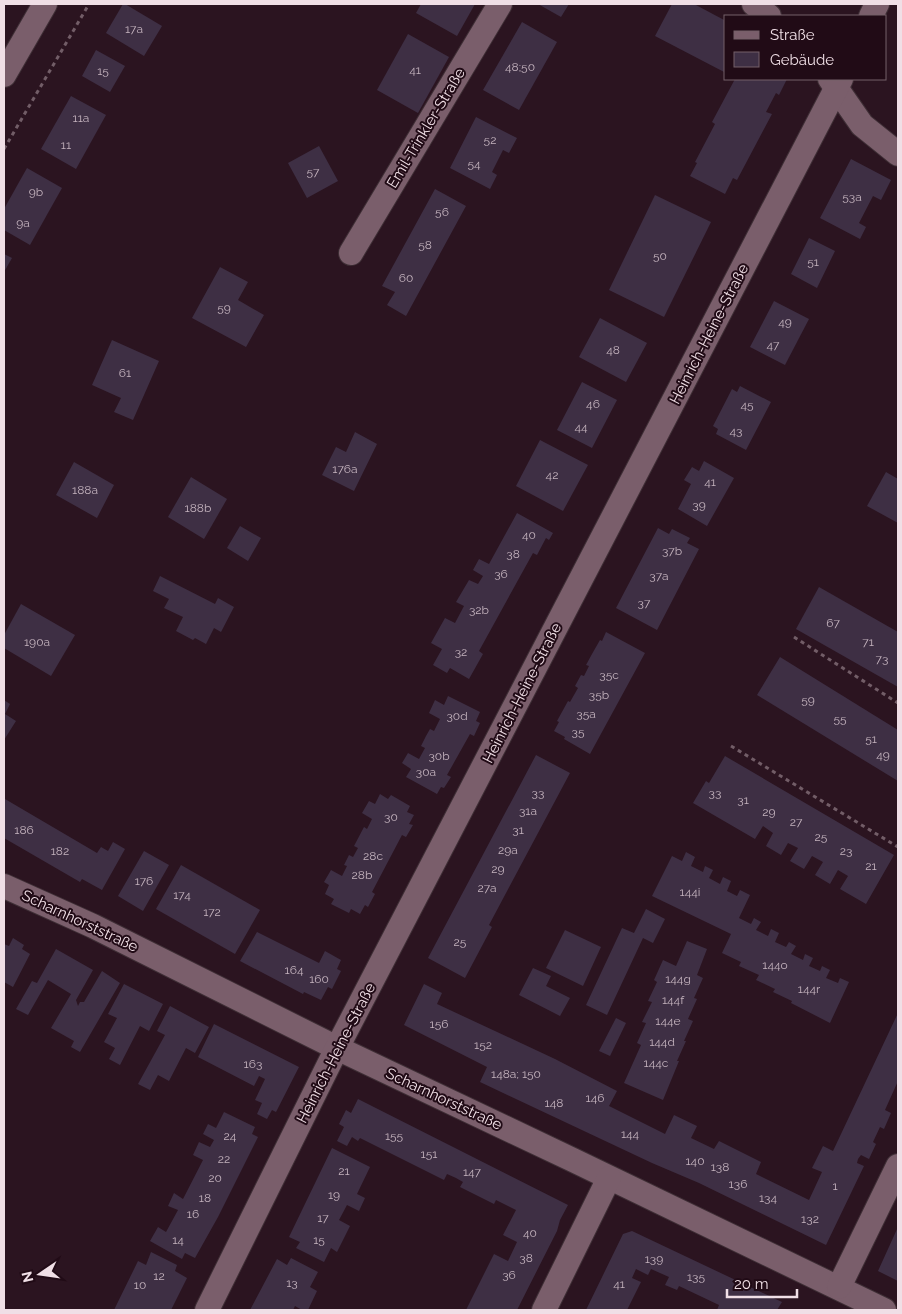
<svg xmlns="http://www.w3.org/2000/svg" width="902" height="1314" viewBox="0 0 902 1314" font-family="Raleway,sans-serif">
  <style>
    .building { fill: #3e2f44 }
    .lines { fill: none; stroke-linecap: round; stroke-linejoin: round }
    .minor-casing { stroke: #3e2e35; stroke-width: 26 }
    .path { stroke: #725d67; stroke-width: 3; stroke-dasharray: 4 4; stroke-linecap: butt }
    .minor { stroke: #7a5e6b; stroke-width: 24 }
    .labels { text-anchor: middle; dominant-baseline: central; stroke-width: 4; stroke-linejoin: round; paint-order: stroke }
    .number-label { font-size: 12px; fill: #c4b3be }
    .street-label { font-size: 15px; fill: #f0dfe6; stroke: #210b16 }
  </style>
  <rect width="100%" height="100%" fill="#2b1420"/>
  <g class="building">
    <path d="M 123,4 L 125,4 L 162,26 L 144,56 L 106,33 Z"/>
    <path d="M 421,4 L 475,4 L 457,36 L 416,13 Z"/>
    <path d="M 538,4 L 569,4 L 561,17 Z"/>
    <path d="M 672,4 L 694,4 L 726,21 L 726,73 L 655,36 Z"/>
    <path d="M 522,22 L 557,42 L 519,110 L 483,90 Z"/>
    <path d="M 408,34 L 449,57 L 418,113 L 377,90 Z"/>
    <path d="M 96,50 L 125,66 L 110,92 L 82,76 Z"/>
    <path d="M 735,79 L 787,79 L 779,95 L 776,93 L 766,112 L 772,114 L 737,180 L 733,178 L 725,194 L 690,176 L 697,163 L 695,162 L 715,124 L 712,122 Z"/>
    <path d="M 71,96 L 106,115 L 76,169 L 41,149 Z"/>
    <path d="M 476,117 L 517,138 L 509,153 L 503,150 L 492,172 L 497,175 L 490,189 L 450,168 Z"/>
    <path d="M 319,146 L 338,181 L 307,198 L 288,163 Z"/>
    <path d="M 851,159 L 891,180 L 881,200 L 873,196 L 859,223 L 866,227 L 860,239 L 820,218 Z"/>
    <path d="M 27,168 L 62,188 L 30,245 L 4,230 L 4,209 Z"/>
    <path d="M 435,189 L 466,206 L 406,316 L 387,305 L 395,292 L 382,286 Z"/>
    <path d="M 655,195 L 711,222 L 664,317 L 609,290 Z"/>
    <path d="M 809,238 L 835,251 L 817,288 L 791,274 Z"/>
    <path d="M 4,254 L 12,258 L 4,272 Z"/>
    <path d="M 220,267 L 248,282 L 238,300 L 264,315 L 246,347 L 192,318 Z"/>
    <path d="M 774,301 L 809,319 L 785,365 L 750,347 Z"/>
    <path d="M 600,318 L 647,343 L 626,382 L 579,357 Z"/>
    <path d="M 112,340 L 159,361 L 133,420 L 114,412 L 121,398 L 92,385 Z"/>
    <path d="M 582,382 L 617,400 L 592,448 L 557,430 Z"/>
    <path d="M 740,386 L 771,402 L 746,450 L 716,434 L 718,429 L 713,426 L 732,389 L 737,392 Z"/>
    <path d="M 355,432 L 377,444 L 354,491 L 322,475 L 336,447 L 346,452 Z"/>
    <path d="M 540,440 L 588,465 L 563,511 L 516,486 Z"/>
    <path d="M 704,461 L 734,478 L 707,526 L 678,509 L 691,484 L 684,480 L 692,467 L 699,471 Z"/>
    <path d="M 74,462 L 114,485 L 97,518 L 56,495 Z"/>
    <path d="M 886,472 L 898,479 L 898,523 L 867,506 Z"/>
    <path d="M 191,477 L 227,499 L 204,539 L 168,517 Z"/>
    <path d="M 517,513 L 553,533 L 549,540 L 546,538 L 537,555 L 533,553 L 479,651 L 483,654 L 469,679 L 450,668 L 447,673 L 433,665 L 442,649 L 431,643 L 445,618 L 455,623 L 464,606 L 456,602 L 469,580 L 478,584 L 483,576 L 473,570 L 479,559 L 489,564 Z"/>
    <path d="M 240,526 L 261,538 L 248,561 L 227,548 Z"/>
    <path d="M 658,528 L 669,534 L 672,529 L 690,538 L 687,543 L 699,549 L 657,630 L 616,608 Z"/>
    <path d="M 160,576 L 215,604 L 218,598 L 234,607 L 221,632 L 214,628 L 206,644 L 195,638 L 193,640 L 176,631 L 183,617 L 164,608 L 169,599 L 153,591 Z"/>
    <path d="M 819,587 L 898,632 L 898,687 L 796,629 Z"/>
    <path d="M 21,604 L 75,635 L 51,676 L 4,648 L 4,635 Z"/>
    <path d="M 606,632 L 645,653 L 590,754 L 564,739 L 565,737 L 554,731 L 559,722 L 557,721 L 568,701 L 570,702 L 578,688 L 575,686 L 581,675 L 584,676 L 589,666 L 586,665 L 592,654 L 600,640 L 602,641 Z"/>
    <path d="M 780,657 L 898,730 L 898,781 L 757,695 Z"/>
    <path d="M 448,696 L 480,712 L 476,721 L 480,723 L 474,736 L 470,734 L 447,775 L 451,777 L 444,788 L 441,787 L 437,794 L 406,777 L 411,769 L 402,763 L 408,753 L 419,759 L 425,748 L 421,746 L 426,736 L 430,729 L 434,731 L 440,719 L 429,713 L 435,700 L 444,705 Z"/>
    <path d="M 4,700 L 10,704 L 5,714 L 16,721 L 4,740 Z"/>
    <path d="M 536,755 L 570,773 L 489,925 L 492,927 L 465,978 L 428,958 Z"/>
    <path d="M 725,756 L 894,855 L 866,904 L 840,889 L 848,876 L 838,870 L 830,884 L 815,875 L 823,862 L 812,856 L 804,869 L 790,861 L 798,848 L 788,843 L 781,855 L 766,846 L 773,833 L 763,826 L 755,839 L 693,803 L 706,781 L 709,783 Z"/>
    <path d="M 380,794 L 388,799 L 391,795 L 410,806 L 407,812 L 414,815 L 409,824 L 413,825 L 406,837 L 402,835 L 372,892 L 375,894 L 368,907 L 365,905 L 360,914 L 351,909 L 349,913 L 331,904 L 334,899 L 325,894 L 329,885 L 324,882 L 331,870 L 342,876 L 347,866 L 344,865 L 349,855 L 353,857 L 358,848 L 354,846 L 364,827 L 367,829 L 372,819 L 362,813 L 369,801 L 375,804 Z"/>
    <path d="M 5,799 L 97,853 L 101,847 L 108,851 L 113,842 L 125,849 L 102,890 L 82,879 L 80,882 L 4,838 Z"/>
    <path d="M 144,851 L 169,865 L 143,911 L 118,896 Z"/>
    <path d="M 686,852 L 695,857 L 691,866 L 703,872 L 705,866 L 713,870 L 709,878 L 720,884 L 723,877 L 731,881 L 727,891 L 737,896 L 740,890 L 750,895 L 739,918 L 751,924 L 754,918 L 761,922 L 756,930 L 768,936 L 771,929 L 779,933 L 775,942 L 786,947 L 789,942 L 796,946 L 791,954 L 803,960 L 805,954 L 813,958 L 809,966 L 820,971 L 822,966 L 830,970 L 826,978 L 838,983 L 840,978 L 849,982 L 830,1023 L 791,1003 L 792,1001 L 773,992 L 775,989 L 756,980 L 759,975 L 739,966 L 741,962 L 722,953 L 731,934 L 652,896 L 672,856 L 682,861 Z"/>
    <path d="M 181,865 L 260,910 L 235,954 L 156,909 Z"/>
    <path d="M 646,909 L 665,919 L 653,943 L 643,938 L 607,1015 L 586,1005 L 622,928 L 634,933 Z"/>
    <path d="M 565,930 L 601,947 L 583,986 L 546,968 Z"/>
    <path d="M 257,932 L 319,963 L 325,951 L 341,960 L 337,969 L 341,971 L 332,989 L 328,987 L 321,1000 L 304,992 L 303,994 L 240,961 Z"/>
    <path d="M 13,938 L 24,945 L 22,949 L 30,954 L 13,987 L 4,982 L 4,944 L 9,946 Z"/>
    <path d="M 687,941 L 707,949 L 697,975 L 703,978 L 694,998 L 697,999 L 688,1019 L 693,1021 L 684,1041 L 686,1041 L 677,1061 L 679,1061 L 663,1100 L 624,1083 L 641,1045 L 637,1043 L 646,1023 L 642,1022 L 652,1002 L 648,1001 L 657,982 L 654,980 L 663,960 L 676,966 Z"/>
    <path d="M 56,949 L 93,970 L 76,1000 L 78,1006 L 80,1002 L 84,1002 L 102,971 L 120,983 L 80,1052 L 71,1047 L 74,1041 L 51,1028 L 71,994 L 48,980 L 28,1015 L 16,1009 L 32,981 L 37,983 Z"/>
    <path d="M 533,968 L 551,976 L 546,986 L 570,998 L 560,1016 L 519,995 Z"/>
    <path d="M 124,984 L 163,1004 L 149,1031 L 140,1026 L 120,1065 L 109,1059 L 115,1048 L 104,1042 L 117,1018 L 108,1014 Z"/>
    <path d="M 424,984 L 442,993 L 437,1004 L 555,1059 L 617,1091 L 609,1106 L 665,1134 L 674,1115 L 697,1126 L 691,1138 L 714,1149 L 719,1141 L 761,1162 L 756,1174 L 809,1200 L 822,1172 L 812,1168 L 823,1146 L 833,1151 L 898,1013 L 898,1081 L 885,1110 L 891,1113 L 884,1129 L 880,1127 L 873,1142 L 876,1144 L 869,1159 L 861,1155 L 858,1159 L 857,1163 L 864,1166 L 826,1245 L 699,1183 L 652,1163 L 480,1082 L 487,1067 L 404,1025 Z"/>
    <path d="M 170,1006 L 209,1027 L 195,1053 L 186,1048 L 169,1081 L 158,1075 L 150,1090 L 138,1084 L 165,1035 L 157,1031 Z"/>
    <path d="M 616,1018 L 626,1023 L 610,1056 L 599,1051 Z"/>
    <path d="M 214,1024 L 299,1067 L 276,1112 L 272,1110 L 267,1119 L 257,1114 L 262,1103 L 255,1100 L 265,1079 L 259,1076 L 254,1086 L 198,1057 Z"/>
    <path d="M 358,1099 L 568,1205 L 560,1220 L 557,1231 L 517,1310 L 466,1310 L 494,1254 L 508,1261 L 517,1242 L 503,1235 L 516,1210 L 496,1200 L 494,1204 L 460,1187 L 463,1182 L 456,1178 L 447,1174 L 444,1180 L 360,1138 L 358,1141 L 352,1137 L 347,1146 L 337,1141 L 344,1127 L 339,1124 L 346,1110 L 351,1113 Z"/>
    <path d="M 224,1112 L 255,1127 L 252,1134 L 258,1137 L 218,1217 L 195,1258 L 185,1253 L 182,1259 L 150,1241 L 158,1227 L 166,1232 L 178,1210 L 168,1206 L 174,1193 L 183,1199 L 203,1160 L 193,1155 L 199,1142 L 210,1147 L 214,1140 L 203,1134 L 208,1124 L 216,1128 Z"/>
    <path d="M 332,1148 L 370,1167 L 357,1194 L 365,1198 L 359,1211 L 347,1205 L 339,1220 L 350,1226 L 337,1252 L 331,1248 L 324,1262 L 296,1248 L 300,1242 L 289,1237 Z"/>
    <path d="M 898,1227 L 898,1281 L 878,1271 Z"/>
    <path d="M 632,1231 L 782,1302 L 777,1310 L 717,1310 L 719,1305 L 679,1286 L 677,1290 L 665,1285 L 669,1277 L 651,1269 L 648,1275 L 636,1269 L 632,1278 L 641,1282 L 627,1310 L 586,1310 L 623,1234 Z"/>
    <path d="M 151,1252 L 177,1265 L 175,1271 L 187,1278 L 171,1310 L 114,1310 L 138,1261 L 146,1265 Z"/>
    <path d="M 291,1258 L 318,1272 L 310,1287 L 317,1291 L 308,1310 L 302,1310 L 295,1306 L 293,1310 L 250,1310 L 277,1259 L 287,1265 Z"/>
  </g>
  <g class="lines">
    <defs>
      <g id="minor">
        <path d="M 754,4 L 769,16"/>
        <path d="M 871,16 L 877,4"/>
        <path d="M 4,75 L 45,4"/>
        <path d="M 830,79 L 862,125 L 898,154"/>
        <path d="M 351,253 L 500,4"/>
        <path d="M 4,886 L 93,926 L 337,1048 L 573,1160 L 884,1310"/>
        <path d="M 839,1287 L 898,1166"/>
        <path d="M 207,1310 L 337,1048 L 841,79"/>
        <path d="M 544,1310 L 609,1178"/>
      </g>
    </defs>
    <use href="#minor" class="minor-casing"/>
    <g class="path">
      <path d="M 4,149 L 89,4"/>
      <path d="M 794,637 L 898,703"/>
      <path d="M 731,746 L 898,847"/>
    </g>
    <use href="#minor" class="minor"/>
  </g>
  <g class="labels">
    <g class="number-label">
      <text x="134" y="29">17a</text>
      <text x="520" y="67">48;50</text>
      <text x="415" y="70">41</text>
      <text x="103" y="71">15</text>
      <text x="81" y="118">11a</text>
      <text x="490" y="140">52</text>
      <text x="66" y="145">11</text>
      <text x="474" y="164">54</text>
      <text x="313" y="172">57</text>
      <text x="36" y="192">9b</text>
      <text x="852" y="197">53a</text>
      <text x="442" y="212">56</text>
      <text x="23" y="223">9a</text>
      <text x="425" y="245">58</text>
      <text x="660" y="256">50</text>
      <text x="813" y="262">51</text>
      <text x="406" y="278">60</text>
      <text x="224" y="308">59</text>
      <text x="785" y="322">49</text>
      <text x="773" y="345">47</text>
      <text x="613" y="350">48</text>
      <text x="125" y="373">61</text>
      <text x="593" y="404">46</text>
      <text x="747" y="405">45</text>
      <text x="581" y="427">44</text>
      <text x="736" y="431">43</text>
      <text x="345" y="469">176a</text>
      <text x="552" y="475">42</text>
      <text x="710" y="482">41</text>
      <text x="85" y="490">188a</text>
      <text x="699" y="505">39</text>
      <text x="198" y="508">188b</text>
      <text x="529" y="535">40</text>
      <text x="672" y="551">37b</text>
      <text x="513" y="554">38</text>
      <text x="501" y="574">36</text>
      <text x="659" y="576">37a</text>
      <text x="644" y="603">37</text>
      <text x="479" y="610">32b</text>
      <text x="833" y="623">67</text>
      <text x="37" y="642">190a</text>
      <text x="868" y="642">71</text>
      <text x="461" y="652">32</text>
      <text x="882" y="659">73</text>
      <text x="609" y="675">35c</text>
      <text x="599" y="695">35b</text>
      <text x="808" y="700">59</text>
      <text x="586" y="714">35a</text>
      <text x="457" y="716">30d</text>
      <text x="840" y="719">55</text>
      <text x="578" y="732">35</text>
      <text x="871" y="739">51</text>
      <text x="883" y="755">49</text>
      <text x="439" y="756">30b</text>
      <text x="426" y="772">30a</text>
      <text x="538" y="793">33</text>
      <text x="715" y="793">33</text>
      <text x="743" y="800">31</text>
      <text x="528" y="811">31a</text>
      <text x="769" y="812">29</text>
      <text x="391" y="817">30</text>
      <text x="796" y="822">27</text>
      <text x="24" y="830">186</text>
      <text x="518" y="830">31</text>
      <text x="821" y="837">25</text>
      <text x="508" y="850">29a</text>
      <text x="60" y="851">182</text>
      <text x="846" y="851">23</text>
      <text x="373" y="856">28c</text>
      <text x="871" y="866">21</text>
      <text x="498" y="869">29</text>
      <text x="362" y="875">28b</text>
      <text x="144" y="881">176</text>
      <text x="487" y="888">27a</text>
      <text x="690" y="892">144i</text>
      <text x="182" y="895">174</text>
      <text x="212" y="912">172</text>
      <text x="460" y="942">25</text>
      <text x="775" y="965">144o</text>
      <text x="294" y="970">164</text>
      <text x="319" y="979">160</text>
      <text x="678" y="979">144g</text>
      <text x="809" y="989">144r</text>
      <text x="673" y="1000">144f</text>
      <text x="668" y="1021">144e</text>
      <text x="439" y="1024">156</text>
      <text x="662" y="1042">144d</text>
      <text x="483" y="1045">152</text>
      <text x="656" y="1063">144c</text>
      <text x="253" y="1064">163</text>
      <text x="516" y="1074">148a; 150</text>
      <text x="595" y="1098">146</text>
      <text x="554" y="1103">148</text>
      <text x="630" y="1134">144</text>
      <text x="230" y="1136">24</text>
      <text x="394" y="1136">155</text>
      <text x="429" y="1154">151</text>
      <text x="224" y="1159">22</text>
      <text x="695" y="1161">140</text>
      <text x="720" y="1167">138</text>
      <text x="344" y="1171">21</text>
      <text x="472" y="1172">147</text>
      <text x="215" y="1178">20</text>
      <text x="738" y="1184">136</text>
      <text x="835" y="1186">1</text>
      <text x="334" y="1195">19</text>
      <text x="205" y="1198">18</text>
      <text x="768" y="1198">134</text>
      <text x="193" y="1214">16</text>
      <text x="323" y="1218">17</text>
      <text x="810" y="1219">132</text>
      <text x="530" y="1233">40</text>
      <text x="178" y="1240">14</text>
      <text x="319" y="1240">15</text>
      <text x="526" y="1258">38</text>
      <text x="654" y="1259">139</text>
      <text x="509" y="1275">36</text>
      <text x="159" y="1276">12</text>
      <text x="696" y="1277">135</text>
      <text x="292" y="1283">13</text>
      <text x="619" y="1284">41</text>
      <text x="140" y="1285">10</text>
    </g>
    <g class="street-label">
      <text transform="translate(426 128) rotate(-59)">Emil-Trinkler-Straße</text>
      <text transform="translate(709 334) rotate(-63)">Heinrich-Heine-Straße</text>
      <text transform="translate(522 693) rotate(-63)">Heinrich-Heine-Straße</text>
      <text transform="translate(80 921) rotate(25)">Scharnhorststraße</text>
      <text transform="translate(336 1053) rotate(-63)">Heinrich-Heine-Straße</text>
      <text transform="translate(444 1099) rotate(25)">Scharnhorststraße</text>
    </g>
  </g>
  <rect width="902" height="1314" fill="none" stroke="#f0dfe6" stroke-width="10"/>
  <rect x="724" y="15" width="162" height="65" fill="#210b16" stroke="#746069"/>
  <rect x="734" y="31" width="25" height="8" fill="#7a5e6b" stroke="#746069"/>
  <text x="770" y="40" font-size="15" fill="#f0dfe6">Straße</text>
  <rect x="734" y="52" width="25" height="15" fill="#3e2f44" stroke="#746069"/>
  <text x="770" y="65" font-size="15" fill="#f0dfe6">Gebäude</text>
  <g transform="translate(40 1274) rotate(257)" stroke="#210b16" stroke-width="4" paint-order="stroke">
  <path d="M0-4L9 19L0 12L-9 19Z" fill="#f0dfe6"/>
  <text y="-8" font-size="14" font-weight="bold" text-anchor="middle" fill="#f0dfe6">N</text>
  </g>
  <path d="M727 1289v8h70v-8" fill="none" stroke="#f0dfe6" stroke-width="2.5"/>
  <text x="734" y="1289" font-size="15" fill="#f0dfe6" stroke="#210b16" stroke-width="4" paint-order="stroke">20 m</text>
</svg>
